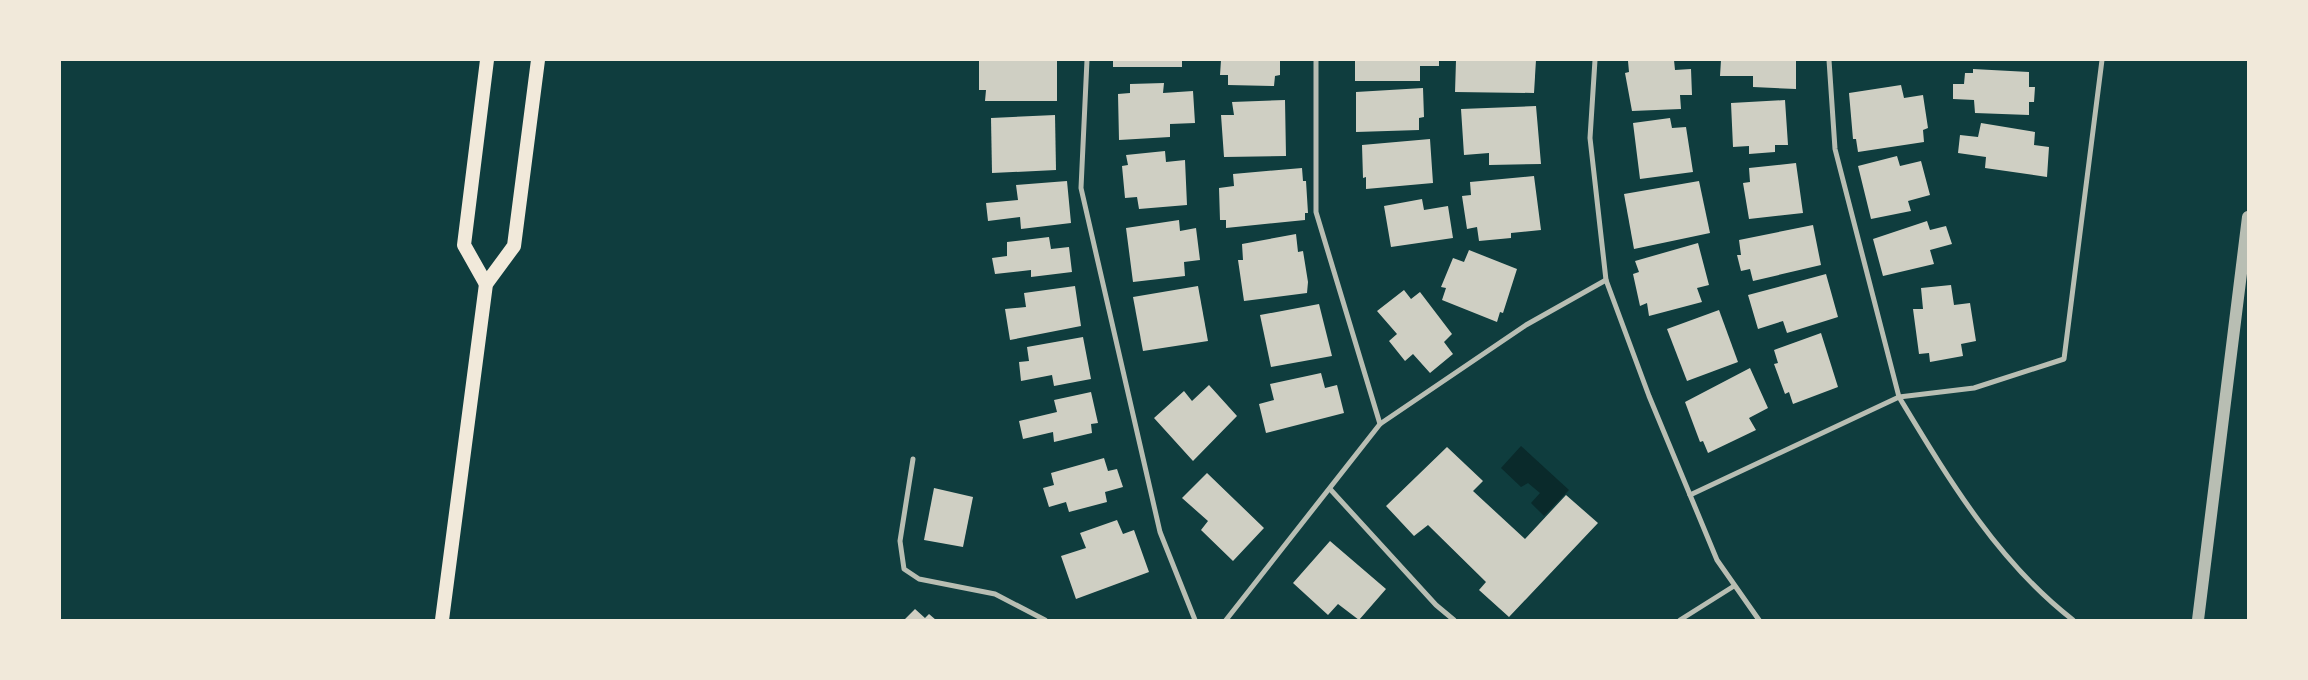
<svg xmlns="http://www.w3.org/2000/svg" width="2308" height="680" viewBox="0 0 2308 680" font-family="'Fira Sans Condensed',sans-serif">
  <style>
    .water { fill: #0a2a2b }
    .building { fill: #cfcfc3 }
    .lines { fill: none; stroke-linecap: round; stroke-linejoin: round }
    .service { stroke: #b8beb3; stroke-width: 5 }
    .tertiary { stroke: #b8beb3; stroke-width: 12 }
    .secondary { stroke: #f1e9da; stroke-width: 14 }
  </style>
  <rect width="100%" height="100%" fill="#0f3d3e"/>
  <path class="water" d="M 1521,446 L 1569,490 L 1544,516 L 1531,503 L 1540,493 L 1528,483 L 1521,487 L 1501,468 Z"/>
  <g class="building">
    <path d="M 979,60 L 1057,60 L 1057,101 L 985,101 L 986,90 L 979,90 Z"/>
    <rect x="1113" y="60" width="69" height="7"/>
    <path d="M 1221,60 L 1280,60 L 1280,75 L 1275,76 L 1274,86 L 1228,85 L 1228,75 L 1220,75 Z"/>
    <path d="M 1355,60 L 1439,60 L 1439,66 L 1420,66 L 1420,81 L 1355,81 Z"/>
    <path d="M 1456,60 L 1536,60 L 1534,93 L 1455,92 Z"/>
    <path d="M 1674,60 L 1675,70 L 1691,69 L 1692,95 L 1680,95 L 1681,109 L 1632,111 L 1625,73 L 1629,72 L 1628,61 Z"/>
    <path d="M 1721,60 L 1796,60 L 1796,89 L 1753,87 L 1753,76 L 1720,76 Z"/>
    <path d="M 1973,69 L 2029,72 L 2029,87 L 2035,87 L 2034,102 L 2029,102 L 2029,115 L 1975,113 L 1974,100 L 1953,99 L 1953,84 L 1964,84 L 1965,73 L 1973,73 Z"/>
    <path d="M 1164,83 L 1163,93 L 1193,91 L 1195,123 L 1170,124 L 1170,137 L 1119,140 L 1118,94 L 1130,93 L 1130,84 Z"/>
    <path d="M 1901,85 L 1904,98 L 1923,95 L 1928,128 L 1923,130 L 1924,142 L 1858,152 L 1856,139 L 1853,139 L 1849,93 Z"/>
    <path d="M 1423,88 L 1424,117 L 1419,118 L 1419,130 L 1356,132 L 1356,92 Z"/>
    <path d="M 1285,100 L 1286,156 L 1224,157 L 1221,115 L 1234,115 L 1232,102 Z"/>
    <path d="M 1785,100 L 1788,145 L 1775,145 L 1775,152 L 1749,154 L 1749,146 L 1733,147 L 1731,103 Z"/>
    <path d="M 1536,106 L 1541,164 L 1489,165 L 1489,153 L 1464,155 L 1461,109 Z"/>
    <path d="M 1055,115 L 1056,170 L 992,173 L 991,118 Z"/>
    <path d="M 1670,118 L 1672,128 L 1686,127 L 1693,172 L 1640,179 L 1633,123 Z"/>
    <path d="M 1981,123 L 2035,132 L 2034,145 L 2049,147 L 2047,177 L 1985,168 L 1986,157 L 1958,153 L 1960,135 L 1978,137 Z"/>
    <path d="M 1430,139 L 1433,183 L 1366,189 L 1366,177 L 1363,178 L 1362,145 Z"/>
    <path d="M 1165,151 L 1166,162 L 1185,160 L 1187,205 L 1139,209 L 1137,197 L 1125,198 L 1122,166 L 1128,165 L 1126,155 Z"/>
    <path d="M 1897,156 L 1900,166 L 1921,161 L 1930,195 L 1908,201 L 1911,211 L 1871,219 L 1858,166 Z"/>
    <path d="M 1796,163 L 1803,213 L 1749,219 L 1743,183 L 1750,182 L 1749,168 Z"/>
    <path d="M 1302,168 L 1303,181 L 1306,181 L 1308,213 L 1305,213 L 1305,220 L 1226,228 L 1226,220 L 1220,220 L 1219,188 L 1234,186 L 1233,174 Z"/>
    <path d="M 1534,176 L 1541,230 L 1511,233 L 1511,238 L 1479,241 L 1477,227 L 1467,229 L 1462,196 L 1471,195 L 1470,182 Z"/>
    <path d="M 1067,181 L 1071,223 L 1021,229 L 1020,217 L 988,221 L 986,203 L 1018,200 L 1016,185 Z"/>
    <path d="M 1699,181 L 1710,233 L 1634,249 L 1624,194 Z"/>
    <path d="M 1422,199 L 1424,210 L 1448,206 L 1453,238 L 1391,247 L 1384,206 Z"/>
    <path d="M 1179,220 L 1180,231 L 1196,228 L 1200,260 L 1184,262 L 1185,276 L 1133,282 L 1126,228 Z"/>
    <path d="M 1927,221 L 1930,230 L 1946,226 L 1952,244 L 1930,250 L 1934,264 L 1883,276 L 1873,239 Z"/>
    <path d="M 1813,225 L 1821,265 L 1753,281 L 1750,269 L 1741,271 L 1737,255 L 1741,255 L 1739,240 Z"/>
    <path d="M 1296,234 L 1298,252 L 1303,251 L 1308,282 L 1307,293 L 1244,301 L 1238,260 L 1243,260 L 1242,244 Z"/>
    <path d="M 1049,237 L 1051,249 L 1069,247 L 1072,272 L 1031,277 L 1031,270 L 995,274 L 992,258 L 1007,256 L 1007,242 Z"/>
    <path d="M 1698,243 L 1709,285 L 1697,288 L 1702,302 L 1649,316 L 1647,303 L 1640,306 L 1633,274 L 1639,272 L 1635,261 Z"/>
    <path d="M 1469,250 L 1517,269 L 1503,313 L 1500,312 L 1497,322 L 1442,300 L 1446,288 L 1441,287 L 1453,258 L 1464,262 Z"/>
    <path d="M 1826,274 L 1838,317 L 1787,333 L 1783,321 L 1758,329 L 1748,295 Z"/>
    <path d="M 1951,285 L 1954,305 L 1970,303 L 1976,341 L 1961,344 L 1963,356 L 1930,362 L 1929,353 L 1919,354 L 1913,309 L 1923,309 L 1921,288 Z"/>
    <path d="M 1075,286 L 1081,326 L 1010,340 L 1005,309 L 1026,307 L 1024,293 Z"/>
    <path d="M 1198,286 L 1208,341 L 1143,351 L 1133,297 Z"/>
    <path d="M 1404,290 L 1411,299 L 1420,292 L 1452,334 L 1444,342 L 1453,354 L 1430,373 L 1413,354 L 1405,361 L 1389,341 L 1397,334 L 1377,311 Z"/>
    <path d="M 1319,304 L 1332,356 L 1271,367 L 1260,315 Z"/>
    <path d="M 1719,310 L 1738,362 L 1687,381 L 1667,329 Z"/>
    <path d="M 1821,333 L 1838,387 L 1793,404 L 1789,392 L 1785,394 L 1774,364 L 1778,363 L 1774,350 Z"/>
    <path d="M 1083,337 L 1091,379 L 1054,386 L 1052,375 L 1021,381 L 1019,362 L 1029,361 L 1027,347 Z"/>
    <path d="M 1750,368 L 1768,408 L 1749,418 L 1756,430 L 1708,453 L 1703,441 L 1700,442 L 1685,402 Z"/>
    <path d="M 1321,373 L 1325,388 L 1337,385 L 1344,413 L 1266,433 L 1259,404 L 1274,400 L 1270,384 Z"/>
    <path d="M 1209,385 L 1237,416 L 1193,461 L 1154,418 L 1184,391 L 1192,401 Z"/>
    <path d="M 1091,392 L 1098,423 L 1091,424 L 1092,433 L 1054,442 L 1053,432 L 1023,439 L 1019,421 L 1057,412 L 1054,400 Z"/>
    <path d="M 1447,447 L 1483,481 L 1473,491 L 1525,539 L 1566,495 L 1598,523 L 1509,617 L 1479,590 L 1486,582 L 1428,525 L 1414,536 L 1386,506 Z"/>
    <path d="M 1104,458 L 1108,471 L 1117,469 L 1123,487 L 1105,492 L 1107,502 L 1069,512 L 1066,502 L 1049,507 L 1043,488 L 1054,485 L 1051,473 Z"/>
    <path d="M 1207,473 L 1264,528 L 1233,561 L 1201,530 L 1208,521 L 1182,498 Z"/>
    <path d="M 934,488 L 973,497 L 963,547 L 924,540 Z"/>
    <path d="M 1117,520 L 1123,534 L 1134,530 L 1149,572 L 1076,599 L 1061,556 L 1086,548 L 1080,533 Z"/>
    <path d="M 1330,541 L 1386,589 L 1359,620 L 1338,604 L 1328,615 L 1293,583 Z"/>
    <path d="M 915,609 L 925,618 L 929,614 L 936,620 L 904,620 Z"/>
  </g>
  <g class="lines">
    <g class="service">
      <path d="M 1087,60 L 1081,188 L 1160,532 L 1195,620"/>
      <path d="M 1316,60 L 1316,212 L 1380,424"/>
      <path d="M 1595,60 L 1590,138 L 1606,280 L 1649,396 L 1717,560 L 1759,620"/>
      <path d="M 1829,60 L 1835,149 L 1899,397 L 1974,388 L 2064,359 L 2102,60"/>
      <path d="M 913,459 L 900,541 L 904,569 L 919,579 L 995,594 L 1045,620"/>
      <path d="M 1330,489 L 1436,605 L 1454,620"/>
      <path d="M 1690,495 L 1899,397 C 1948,478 1997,561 2073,620"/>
      <path d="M 1226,620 L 1380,424 L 1526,325 L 1606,280"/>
      <path d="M 1680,620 L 1734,586"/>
    </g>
    <path class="tertiary" d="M 2198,620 L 2248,217"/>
    <g class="secondary">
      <path d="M 486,284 L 464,245 L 487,60"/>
      <path d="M 442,620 L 486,284 L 514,246 L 538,60"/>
    </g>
  </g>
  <rect width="2308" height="680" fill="none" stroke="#f1e9da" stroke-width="122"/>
</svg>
